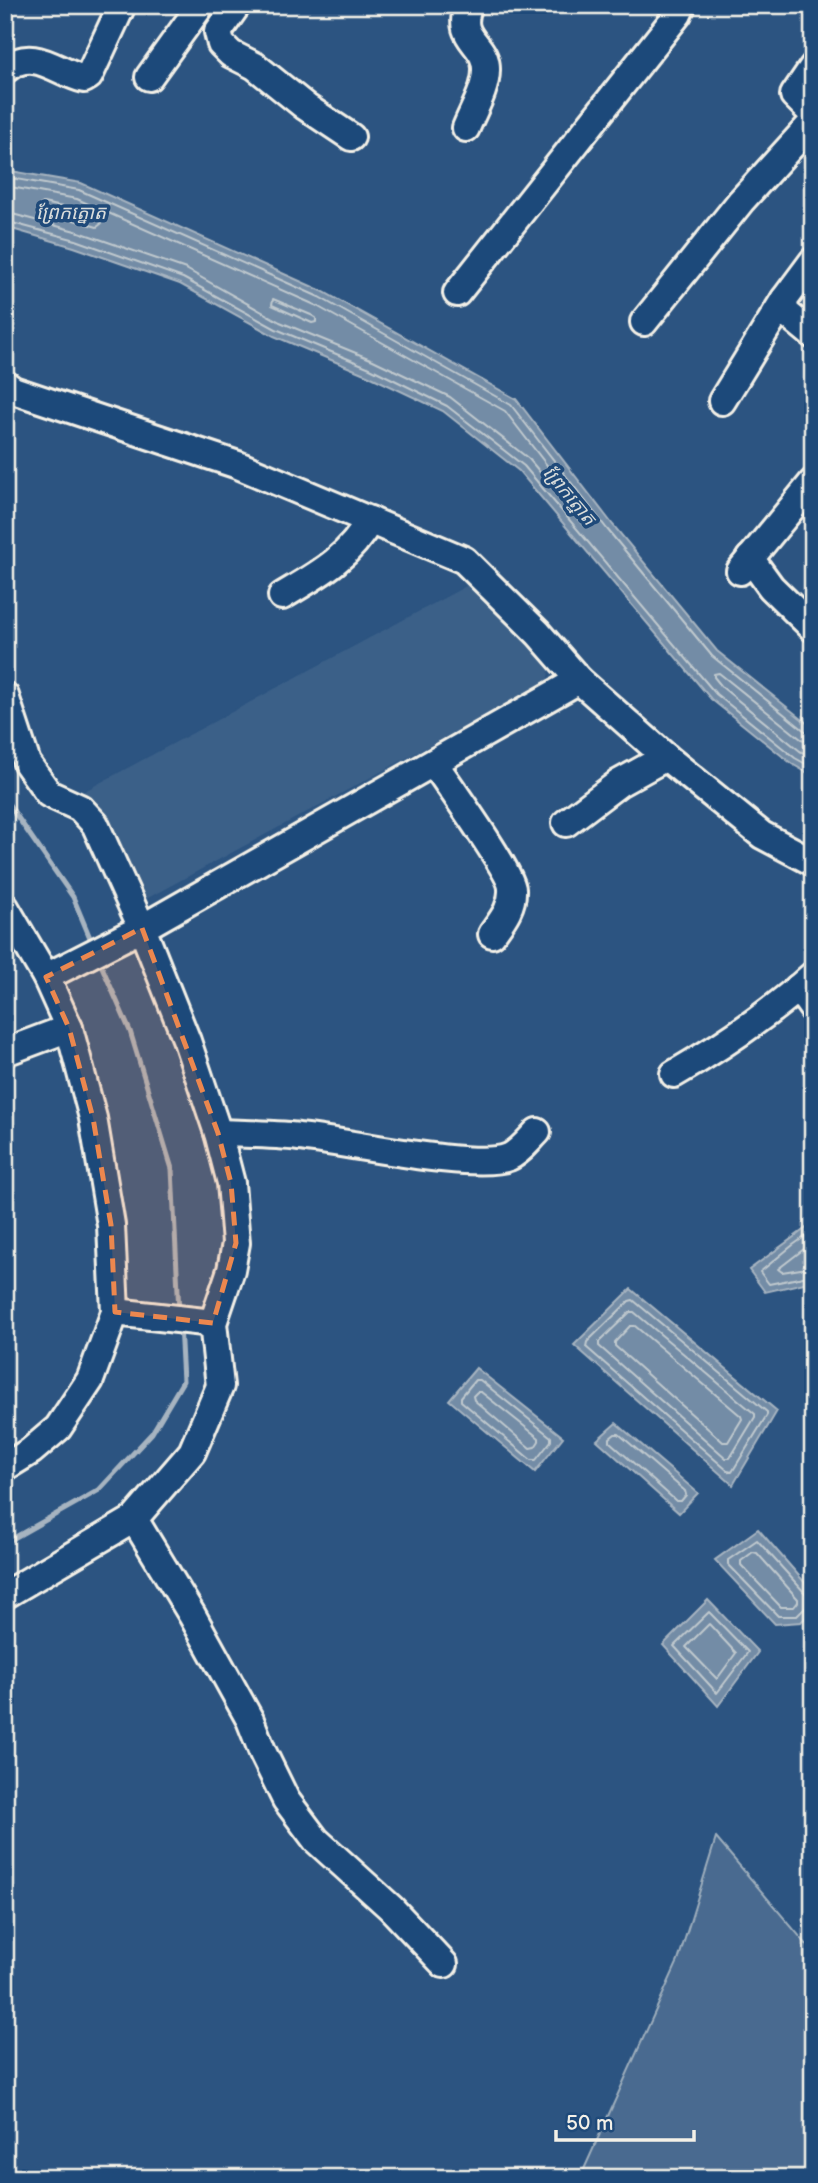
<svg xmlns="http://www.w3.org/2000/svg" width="818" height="2183" viewBox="0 0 818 2183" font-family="'Balsamiq Sans','Noto Sans Khmer',sans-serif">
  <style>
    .built { fill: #3b6088 }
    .green { fill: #496b90; stroke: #9eaebc; stroke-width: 2 }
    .water { fill: #738ca6; stroke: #a7b4c0; stroke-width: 2 }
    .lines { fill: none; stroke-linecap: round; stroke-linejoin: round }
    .shore { stroke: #c0c9ce; stroke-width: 2 }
    .stream { stroke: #a7b4c0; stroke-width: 5 }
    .minor-casing { stroke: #f4f1e8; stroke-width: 32 }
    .minor { stroke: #1f4a7a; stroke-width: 26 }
    .marked { fill: #ec874e; fill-opacity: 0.2; stroke: #ec874e; stroke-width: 5; stroke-dasharray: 14 9; stroke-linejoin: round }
    .labels { text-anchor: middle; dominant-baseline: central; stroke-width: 7; stroke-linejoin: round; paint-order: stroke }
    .water-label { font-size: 19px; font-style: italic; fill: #dadddb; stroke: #1f4a7a }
  </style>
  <rect width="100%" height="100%" fill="#2c5481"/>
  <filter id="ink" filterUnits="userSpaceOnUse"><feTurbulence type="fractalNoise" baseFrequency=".0143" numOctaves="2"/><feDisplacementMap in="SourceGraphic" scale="14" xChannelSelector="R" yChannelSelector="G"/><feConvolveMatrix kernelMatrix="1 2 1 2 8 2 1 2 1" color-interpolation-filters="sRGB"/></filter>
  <g filter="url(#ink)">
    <path class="built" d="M 470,584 L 506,617 L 550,665 L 547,682 L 146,899 L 135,897 L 81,793 Z"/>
    <path class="green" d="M 716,1838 L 813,1952 L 813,2178 L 580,2178 L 678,1961 Z"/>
    <g class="water">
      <path d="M 5,170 L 81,183 L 322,291 L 516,399 L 613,525 L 717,651 L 813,728 L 813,776 L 792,764 L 711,699 L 519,471 L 443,411 L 367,375 L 274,336 L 180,284 L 74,247 L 5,227 Z"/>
      <path d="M 813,1223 L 813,1281 L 765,1292 L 749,1270 Z"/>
      <path d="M 631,1289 L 777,1411 L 733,1485 L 574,1345 Z"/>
      <path d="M 476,1368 L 563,1437 L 535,1472 L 449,1400 Z"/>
      <path d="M 616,1423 L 698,1493 L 679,1513 L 597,1440 Z"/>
      <path d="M 758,1529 L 813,1592 L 813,1610 L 801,1622 L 775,1624 L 715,1560 Z"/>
      <path d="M 708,1600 L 758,1652 L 718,1706 L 663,1645 Z"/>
    </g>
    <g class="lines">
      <g class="shore">
        <path d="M 5,177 L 79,190 L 319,297 L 511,405 L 607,529 L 712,656 L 805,731 L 813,733"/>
        <path d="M 5,186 L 77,199 L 315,305 L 505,411 L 590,521 L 591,525 L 585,526 L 529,459 L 450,397 L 373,360 L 280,322 L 186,269 L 79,232 L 5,212"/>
        <path d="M 43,203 L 73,209 L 99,220 L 101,224 L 97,227 L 41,210 L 39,206 Z"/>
        <path d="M 5,221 L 76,240 L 183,278 L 276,329 L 370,368 L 447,406 L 524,466 L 716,694 L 795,758 L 813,768"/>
        <path d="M 273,299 L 311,315 L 316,318 L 316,322 L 312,323 L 272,305 Z"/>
        <path d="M 813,742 L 801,739 L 719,673 L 714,674 L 714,677 L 723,688 L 800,751 L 813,758"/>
        <path d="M 813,1231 L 793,1245 L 760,1272 L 769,1284 L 813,1275"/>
        <path d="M 813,1242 L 778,1269 L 782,1272 L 813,1267"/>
        <path d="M 633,1300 L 767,1412 L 767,1415 L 732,1472 L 728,1471 L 586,1347 L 587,1342 L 629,1301 Z"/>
        <path d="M 630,1312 L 634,1312 L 755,1414 L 755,1417 L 730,1458 L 726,1458 L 599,1346 L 599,1342 Z"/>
        <path d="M 630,1326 L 635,1326 L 741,1416 L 742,1419 L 728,1442 L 723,1442 L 615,1346 L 615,1342 Z"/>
        <path d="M 475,1380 L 480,1380 L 551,1437 L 551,1441 L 536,1460 L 531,1460 L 461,1401 L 461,1397 Z"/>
        <path d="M 477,1392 L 481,1392 L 539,1438 L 539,1441 L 535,1447 L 530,1448 L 474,1400 L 473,1396 Z"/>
        <path d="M 615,1434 L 619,1434 L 685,1491 L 686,1495 L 681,1501 L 676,1501 L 610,1442 L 610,1438 Z"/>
        <path d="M 753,1552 L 757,1553 L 798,1599 L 798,1602 L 794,1607 L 781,1607 L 741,1565 L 741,1561 Z"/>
        <path d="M 813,1596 L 805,1593 L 757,1540 L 728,1560 L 728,1564 L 778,1616 L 797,1616 L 806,1607 L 813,1606"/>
        <path d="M 709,1612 L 748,1652 L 717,1693 L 674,1646 Z"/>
        <path d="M 709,1624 L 736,1653 L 717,1679 L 686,1647 Z"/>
      </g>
      <g class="stream">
        <path d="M 5,799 L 73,897 L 93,945"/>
        <path d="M 99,960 L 130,1031 L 172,1169 L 179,1312"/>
        <path d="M 5,1543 L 99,1490 L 152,1433 L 183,1381 L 180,1325"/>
      </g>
      <defs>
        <g id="minor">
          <path d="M 237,5 L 218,32 L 221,44 L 231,54 L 255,66 L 306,107 L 351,137"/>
          <path d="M 813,67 L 794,95 L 813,114"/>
          <path d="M 7,68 C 34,47 56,72 84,79 L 89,76 L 122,5"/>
          <path d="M 149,77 L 201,5"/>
          <path d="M 466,128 C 473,110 486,90 486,70 C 487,42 454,40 469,5"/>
          <path d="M 813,261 L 784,300 L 785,312 L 813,335"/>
          <path d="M 457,293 L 678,14 L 682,5"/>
          <path d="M 644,322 L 741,201 L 813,122"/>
          <path d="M 5,384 L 13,390 L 238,465 L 464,560 L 538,633 L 579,680"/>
          <path d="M 722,401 L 784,300"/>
          <path d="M 750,558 L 771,587 L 813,628"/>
          <path d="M 740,571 L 813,482"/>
          <path d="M 282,596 C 319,574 349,558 370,520"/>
          <path d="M 5,696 L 27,763 L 49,794 L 80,808 L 95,824 L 142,928 L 187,1041 L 218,1133 L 231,1183 L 236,1243 L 231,1270 L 213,1323 L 220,1386 L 192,1452 L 134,1519 L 5,1595"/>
          <path d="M 434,763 C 447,783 512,873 512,889 C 513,907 502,920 492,934"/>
          <path d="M 566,823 L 619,783 L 666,757"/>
          <path d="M 5,907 L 46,977 L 69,1028 L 93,1118 L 111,1225 L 115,1312 L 90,1380 L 58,1428 L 31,1451 L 5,1467"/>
          <path d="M 46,977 L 142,928 L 579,680 L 666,757 L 762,835 L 813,862"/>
          <path d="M 798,988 L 813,1009"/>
          <path d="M 5,1052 L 69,1028"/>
          <path d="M 674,1074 C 724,1045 770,1014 813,975"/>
          <path d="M 218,1133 C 245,1134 273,1134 299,1137 C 343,1141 475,1171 509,1157 C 520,1152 529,1140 537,1132"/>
          <path d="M 115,1312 L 213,1323"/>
          <path d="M 134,1519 L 192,1615 L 250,1720 L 263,1753 L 286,1800 L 316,1840 L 391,1908 L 444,1964"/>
        </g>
      </defs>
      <use href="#minor" class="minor-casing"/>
      <use href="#minor" class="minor"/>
    </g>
  </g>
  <path class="marked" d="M 142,928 L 218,1133 L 231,1183 L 236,1243 L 213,1323 L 115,1312 L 111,1225 L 93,1118 L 69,1028 L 46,977 Z"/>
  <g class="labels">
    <g class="water-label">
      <text x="71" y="213">ព្រែកត្នោត</text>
      <text transform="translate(569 496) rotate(50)">ព្រែកត្នោត</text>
    </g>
  </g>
  <rect width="818" height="2183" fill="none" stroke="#1f4a7a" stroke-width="28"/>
  <rect x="14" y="14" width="790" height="2155" fill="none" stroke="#f4f1e8" stroke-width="2.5" filter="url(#ink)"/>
  <path d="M556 2130v10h138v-10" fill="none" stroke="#f4f1e8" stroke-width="3.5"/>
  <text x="566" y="2130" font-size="21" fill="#f4f1e8" stroke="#1f4a7a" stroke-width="5" paint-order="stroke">50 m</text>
</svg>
